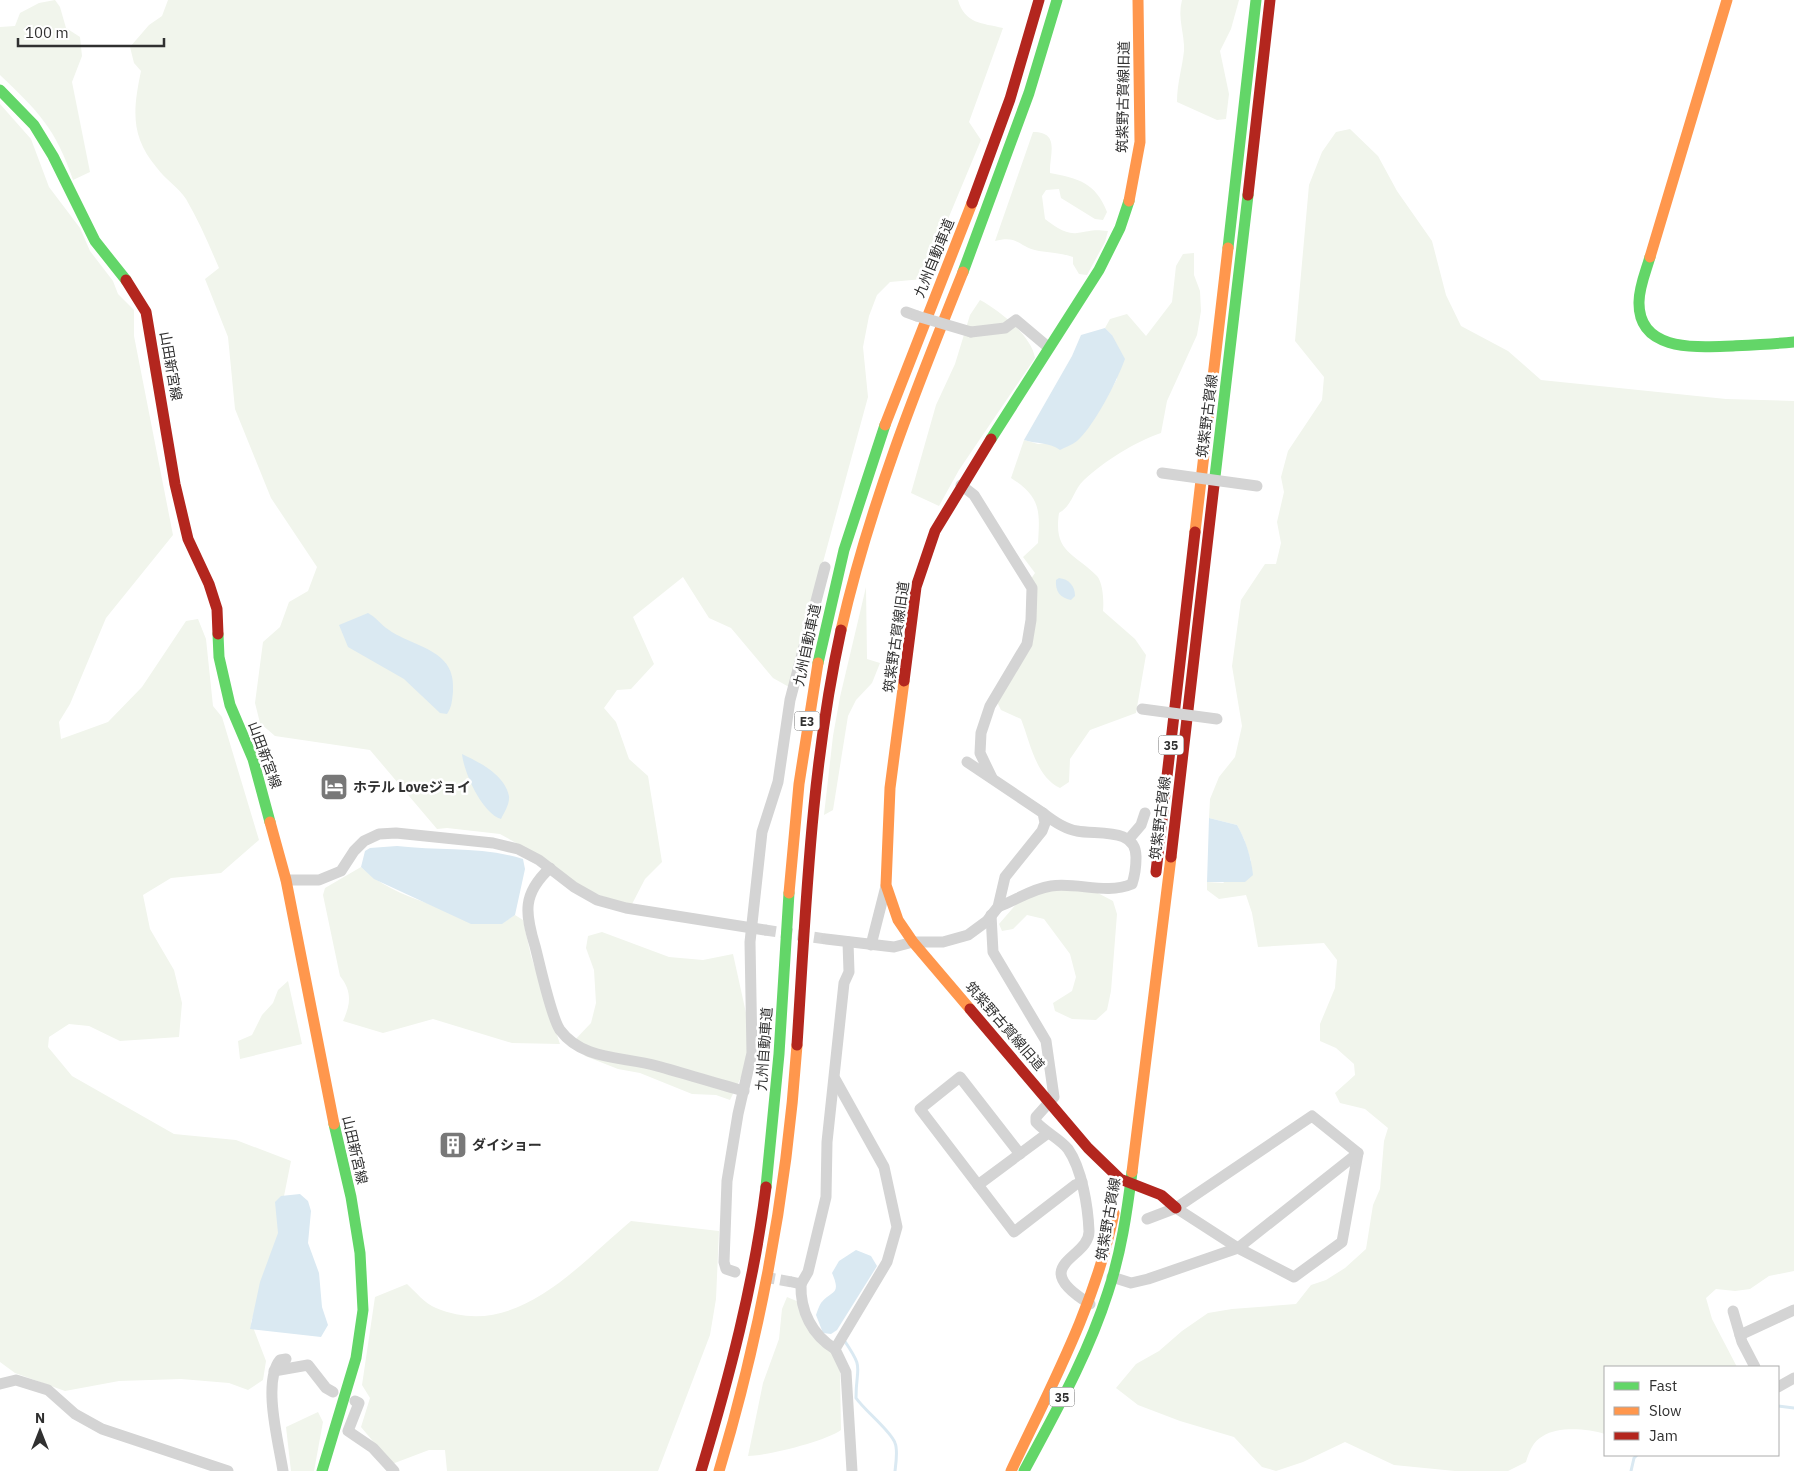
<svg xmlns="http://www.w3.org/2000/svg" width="1794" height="1471" viewBox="0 0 1794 1471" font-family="'IBM Plex Sans','Noto Sans JP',sans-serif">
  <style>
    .green { fill: #f1f5ec }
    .water { fill: #dae9f2 }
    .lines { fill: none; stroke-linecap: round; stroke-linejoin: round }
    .stream { stroke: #dae9f2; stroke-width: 3 }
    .street-tunnel { stroke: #d6d6d6; stroke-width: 11; stroke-dasharray: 11 5.5; stroke-linecap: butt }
    .street { stroke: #d4d4d4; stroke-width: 11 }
    .fast { stroke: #63d668; stroke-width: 11 }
    .slow { stroke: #ff974d; stroke-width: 11 }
    .jam { stroke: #b3261e; stroke-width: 11 }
    .street-bridge { stroke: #d4d4d4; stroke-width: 11 }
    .labels { text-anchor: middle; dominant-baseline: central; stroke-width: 5; stroke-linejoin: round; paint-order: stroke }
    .shield { fill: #fff; stroke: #6e6e6e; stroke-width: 1 }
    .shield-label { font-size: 12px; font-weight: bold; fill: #303030 }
    .street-label { font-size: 14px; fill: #303030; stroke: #fff }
    .poi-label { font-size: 14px; font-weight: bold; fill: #303030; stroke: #fff; text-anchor: start }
  </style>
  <rect width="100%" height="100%" fill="#fff"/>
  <g class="green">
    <path d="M 55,0 L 60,7 L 66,28 L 80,37 L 82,56 L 72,82 L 90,172 L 73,180 C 56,129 38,111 0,75 L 0,27 L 15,26 L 20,13 L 39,3 Z"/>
    <path d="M 168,0 L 958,0 C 965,24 982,23 1003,28 L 969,122 L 981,140 L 923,279 L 890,282 L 877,295 L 869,316 L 863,347 L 868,397 L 789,687 L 773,678 L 731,628 L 709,618 L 683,577 L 633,617 L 654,664 L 631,689 L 617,690 L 604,708 L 616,722 L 629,759 L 648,776 L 662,862 L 645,879 L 631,906 L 582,889 L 552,863 L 500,834 L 447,828 L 437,829 L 370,750 L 275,736 L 260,723 L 255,703 L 263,642 L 280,627 L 289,602 L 308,591 L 317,567 L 271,498 L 235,409 L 228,337 L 205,279 L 219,268 C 209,245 199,221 186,199 C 179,188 165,179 157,168 C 130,136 133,110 141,71 L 134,63 L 130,47 L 149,25 L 162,16 Z"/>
    <path d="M 1182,0 L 1239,0 L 1231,29 L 1220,51 L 1229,94 L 1226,119 L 1217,120 L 1177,102 C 1177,83 1182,69 1184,51 C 1185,34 1177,18 1182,0 Z"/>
    <path d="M 0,104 L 31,139 L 49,187 L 80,228 L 90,251 L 113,281 L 118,294 L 134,310 L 134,336 L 173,535 L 106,618 L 70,704 L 59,722 L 61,739 L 108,722 L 142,687 L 186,621 L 198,619 L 206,639 L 213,706 L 222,717 L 259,840 L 221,873 L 171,878 L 143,895 L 150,929 L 174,970 L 182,1003 L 179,1037 L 120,1041 L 89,1026 L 69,1024 L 49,1037 L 48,1047 L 72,1076 L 174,1134 L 236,1140 L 291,1161 L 282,1206 L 282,1258 L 264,1284 L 251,1322 L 266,1361 L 263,1380 L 248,1390 L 229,1383 L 181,1379 L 119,1381 L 65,1391 L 15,1373 L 0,1362 Z"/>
    <path d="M 1350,129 L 1378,156 L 1397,191 L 1432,241 L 1446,295 L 1461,326 L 1508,351 L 1541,380 L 1726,399 L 1794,401 L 1794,1271 L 1769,1276 L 1750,1289 L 1735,1291 L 1716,1289 L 1706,1298 L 1712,1319 L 1737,1367 L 1605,1367 L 1605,1434 C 1588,1429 1559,1426 1543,1436 C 1533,1441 1529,1452 1526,1462 L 1508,1471 L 1455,1471 L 1394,1465 L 1345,1442 L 1303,1462 L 1276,1471 L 1262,1467 L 1234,1437 L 1180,1421 L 1138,1405 L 1116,1388 L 1136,1364 L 1159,1351 L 1182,1331 L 1208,1313 L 1232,1309 L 1296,1304 L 1311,1285 L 1326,1280 L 1345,1268 L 1366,1249 L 1373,1205 L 1380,1189 L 1384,1141 L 1388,1128 L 1365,1109 L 1340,1103 L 1335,1093 L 1355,1075 L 1354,1064 L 1336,1048 L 1320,1041 L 1320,1024 L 1335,988 L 1337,960 L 1324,943 L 1258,947 L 1252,913 L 1246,895 L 1219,899 L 1207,890 L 1207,882 L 1223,883 L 1251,861 L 1244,839 L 1237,825 L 1209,818 L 1210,799 L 1219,777 L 1235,757 L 1242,726 L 1232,666 L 1241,600 L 1265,564 L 1276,564 L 1281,543 L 1277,522 L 1284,492 L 1281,477 L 1288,451 L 1322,400 L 1324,377 L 1295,341 L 1309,185 L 1322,152 L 1336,132 Z"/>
    <path d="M 1033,132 C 1061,132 1049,155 1050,173 C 1078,178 1096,183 1107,212 L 1103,220 L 1095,219 L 1061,198 L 1059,189 L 1046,190 L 1042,196 L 1045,219 C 1053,225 1066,235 1077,233 C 1091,231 1092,229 1108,231 L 1105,242 L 1087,275 L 1079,274 L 1073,264 L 1073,257 C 1062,253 1051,253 1039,251 C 1018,247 1019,235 995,241 Z"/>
    <path d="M 1194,253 L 1194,275 L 1200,291 L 1201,311 L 1197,335 L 1167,401 L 1161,433 C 1135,442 1104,461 1084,480 C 1073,490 1073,505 1059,513 C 1053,553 1075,553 1097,576 C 1103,583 1104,601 1103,611 L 1135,639 L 1146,655 L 1136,713 L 1090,730 L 1070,759 L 1069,782 L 1060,788 C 1036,777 1030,742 1021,719 L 1001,710 L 995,698 L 1036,622 L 1026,586 L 1035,573 L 1023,557 L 1038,543 C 1040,511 1041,497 1011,478 L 1024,440 L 1038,444 L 1077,440 L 1097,414 L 1117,379 L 1112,335 L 1105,328 L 1110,319 L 1127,314 L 1146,336 L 1172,302 L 1176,266 L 1183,254 Z"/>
    <path d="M 980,300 C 999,310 1032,336 1035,358 L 959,470 L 939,506 L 911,493 L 936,405 L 955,364 L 970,315 Z"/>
    <path d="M 866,587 L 867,659 L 880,663 L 872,683 L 856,700 L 848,716 L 833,810 L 824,815 L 833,736 L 840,697 Z"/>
    <path d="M 361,867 C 396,901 455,910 501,924 L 515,915 L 523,920 L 531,956 L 560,1044 L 512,1043 L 433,1019 L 383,1033 L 343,1021 C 351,1004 352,991 340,976 L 323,895 L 325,888 Z"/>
    <path d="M 1070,887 L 1094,891 L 1113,901 L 1117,914 L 1111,991 L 1107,1010 L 1096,1020 L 1072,1019 L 1055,1011 L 1053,1003 L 1072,991 L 1076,977 L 1070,954 L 1044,919 L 1027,915 L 1013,929 L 1002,931 L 999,924 L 1018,902 L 1037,894 Z"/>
    <path d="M 602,932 L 669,957 L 703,960 L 733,954 L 748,1022 L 747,1065 L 730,1100 L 716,1095 L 692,1094 L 640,1073 L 618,1069 L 585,1056 L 573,1042 L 591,1023 L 596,1003 L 594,970 L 586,948 L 588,936 Z"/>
    <path d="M 288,981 L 302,1044 L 240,1059 L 238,1041 L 252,1035 L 262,1015 L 273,1003 L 278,990 Z"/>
    <path d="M 631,1221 L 719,1231 L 716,1299 L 710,1335 L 658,1471 L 447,1471 L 445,1450 L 429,1450 L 392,1464 L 361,1427 L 370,1398 L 362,1385 L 375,1297 L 407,1284 C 415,1291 425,1304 436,1308 C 515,1341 576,1267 631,1221 Z"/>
    <path d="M 787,1297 L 799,1302 L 835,1354 L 840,1372 L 841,1430 C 826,1441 767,1456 748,1456 L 763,1383 L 779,1339 L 782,1309 Z"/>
    <path d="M 318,1412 L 323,1422 L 314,1471 L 291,1471 L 286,1427 Z"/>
  </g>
  <g class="water">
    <path d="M 1105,328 L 1112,335 L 1125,359 C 1117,381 1095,425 1077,441 C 1072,445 1065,447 1060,450 C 1050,442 1036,444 1024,440 L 1072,356 L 1081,335 Z"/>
    <path d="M 1059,578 C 1069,579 1075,586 1075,596 L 1071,600 C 1060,598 1055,591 1056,580 Z"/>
    <path d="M 368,613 C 377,618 381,625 389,630 C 415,648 457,649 453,692 C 452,700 452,707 447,714 L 440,713 L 404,679 L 348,647 L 339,625 Z"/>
    <path d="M 462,754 C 479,762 505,775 509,796 C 510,804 504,813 501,819 C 482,813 464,773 462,754 Z"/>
    <path d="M 1209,818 L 1237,825 C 1246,841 1251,857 1253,875 L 1245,882 L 1207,882 Z"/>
    <path d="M 397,846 C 439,851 483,846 523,859 L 525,869 L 515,915 L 502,924 L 471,924 L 374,879 L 361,867 L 365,851 L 370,848 Z"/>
    <path d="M 300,1194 L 308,1201 L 311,1211 L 308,1243 L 319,1273 L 322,1307 L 328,1325 L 321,1337 L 250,1329 L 260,1282 L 278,1233 L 275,1202 L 281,1196 Z"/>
    <path d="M 856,1250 L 871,1256 L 877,1266 L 837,1330 L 831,1334 L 823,1333 L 816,1315 C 817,1312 819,1306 821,1303 C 831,1290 842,1296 832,1273 L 839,1261 Z"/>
  </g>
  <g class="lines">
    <g class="stream">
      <path d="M 844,1340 C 865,1371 856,1364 856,1398 C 865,1411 891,1431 895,1443 C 898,1450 896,1463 895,1471"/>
      <path d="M 1778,1406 L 1794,1408"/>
      <path d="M 1631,1471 L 1634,1458 L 1637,1455"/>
    </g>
    <g class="street-tunnel">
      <path d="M 765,930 L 826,939"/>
      <path d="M 764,1277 L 792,1282"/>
    </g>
    <g class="street">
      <path d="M 906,312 L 917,316"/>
      <path d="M 971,332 L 1005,328 L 1016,320 L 1048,347"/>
      <path d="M 961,485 L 974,495 L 1032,588 L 1031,620 L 1027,644 L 990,706 L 981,733 L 980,753 L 992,778"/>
      <path d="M 1129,839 L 1141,825 L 1145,813"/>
      <path d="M 550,868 C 522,894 525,913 535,946 C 540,965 551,1017 560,1030 C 583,1061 623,1056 657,1066 C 686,1074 715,1083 744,1091"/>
      <path d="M 286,880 L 319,880 L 341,871 L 354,851 L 364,841 L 379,834 L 396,833 L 493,843 L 518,849 L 539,860 L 574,887 L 597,900 L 626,908 L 765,930"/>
      <path d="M 998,907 C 1017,900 1031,889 1051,886 C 1078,882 1106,895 1132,884 C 1135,875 1136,868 1136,858 C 1137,827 1098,835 1077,831 C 1064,829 1053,821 1043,813"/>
      <path d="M 991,915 L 993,952 L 1046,1041 L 1054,1097 L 1036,1117 L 1036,1122 C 1045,1132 1060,1139 1068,1149 C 1082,1169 1088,1207 1089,1231 C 1090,1259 1025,1264 1090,1304"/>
      <path d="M 826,939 L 894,947 L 913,942 L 943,942 L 968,935 L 987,921 L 998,907 L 1005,877 L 1042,831 L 1045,823 L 1043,813 L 967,762"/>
      <path d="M 871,945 L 886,886"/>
      <path d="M 835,1079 L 884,1167 L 897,1227 L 887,1262 L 835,1349 L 846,1372 L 852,1471"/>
      <path d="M 1020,1154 L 960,1077 L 920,1109 L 1014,1232 L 1075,1185 L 1082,1182"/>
      <path d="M 978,1185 L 1048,1133"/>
      <path d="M 1147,1219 L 1176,1208 L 1312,1116 L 1358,1153 L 1342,1242 L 1294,1277 L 1238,1248 L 1176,1208"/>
      <path d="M 735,1272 L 726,1269 L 724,1262 L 727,1181 L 738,1114 L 752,1053 L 750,942 L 762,832 L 778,782 L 790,700 L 825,567"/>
      <path d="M 1112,1277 L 1131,1283 L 1148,1279 L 1238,1248 L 1358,1153"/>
      <path d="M 792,1282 L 801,1284 L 808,1272 L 826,1197 L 827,1142 L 844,983 L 849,972 L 848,942"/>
      <path d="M 801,1284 C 800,1311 812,1335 835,1349"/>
      <path d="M 1733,1311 L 1742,1342 L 1755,1367"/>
      <path d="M 1740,1335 L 1794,1310"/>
      <path d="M 274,1371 L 308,1365 L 326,1388 L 333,1392"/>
      <path d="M 0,1384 L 16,1380 L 48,1390 L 75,1414 L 102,1429 L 228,1471"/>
      <path d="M 1778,1387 L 1794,1378"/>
      <path d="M 355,1401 L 359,1403 L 348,1431 L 373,1448 L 394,1471"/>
      <path d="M 283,1471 C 279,1444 262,1382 280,1360 L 286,1359"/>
    </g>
    <g class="fast">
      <path d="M 0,90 L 34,125 L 53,156 L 95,241 L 126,280"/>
      <path d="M 1228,248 L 1256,0"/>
      <path d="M 1650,257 C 1646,271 1639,287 1639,302 C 1638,353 1699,347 1733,346 C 1753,345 1774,344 1794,342"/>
      <path d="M 963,272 L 1029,93 L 1057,0"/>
      <path d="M 991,439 L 1099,270 L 1120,228 L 1129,201"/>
      <path d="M 1214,485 L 1248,195"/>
      <path d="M 218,634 L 219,657 L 230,705 L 253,759 L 270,822"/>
      <path d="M 818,663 L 844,550 L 885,425"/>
      <path d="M 766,1187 L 779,1054 L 789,893"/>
      <path d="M 322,1471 L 356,1358 L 363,1310 L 360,1253 L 351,1197 L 334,1124"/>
      <path d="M 1024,1471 C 1055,1413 1088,1355 1108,1292 C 1121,1253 1127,1212 1132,1172"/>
    </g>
    <g class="slow">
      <path d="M 1129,201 L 1140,142 L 1138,0"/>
      <path d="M 1650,257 L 1727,0"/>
      <path d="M 885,425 L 972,203"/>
      <path d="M 1195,532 L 1228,248"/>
      <path d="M 841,630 C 869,507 916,389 963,272"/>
      <path d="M 904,681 L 890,788 L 886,885 L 898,920 L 913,942 L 970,1009"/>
      <path d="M 270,822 L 286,880 L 334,1124"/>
      <path d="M 789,893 L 799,784 L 818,663"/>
      <path d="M 1132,1172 L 1171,857"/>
      <path d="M 719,1471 C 761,1332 787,1191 797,1045"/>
      <path d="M 1011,1471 C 1051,1386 1095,1306 1114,1213"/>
    </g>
    <g class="jam">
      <path d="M 1248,195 L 1270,0"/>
      <path d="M 972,203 L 1010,99 L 1039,0"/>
      <path d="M 126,280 L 146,312 L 175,484 L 188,539 L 209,584 L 217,609 L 218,634"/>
      <path d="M 904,681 L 916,587 L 935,531 L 991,439"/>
      <path d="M 1171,857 L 1214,485"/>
      <path d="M 1156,872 L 1195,532"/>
      <path d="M 970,1009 L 1088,1148 L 1120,1179 L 1161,1195 L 1176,1208"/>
      <path d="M 797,1045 C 806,906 811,767 841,630"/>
      <path d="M 701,1471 C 729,1378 754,1284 766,1187"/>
    </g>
    <g class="street-bridge">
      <path d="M 917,316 L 971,332"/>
      <path d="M 1162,473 L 1257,486"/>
      <path d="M 1142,709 L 1217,719"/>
    </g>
  </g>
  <defs>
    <symbol id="hotel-square" viewBox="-11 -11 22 22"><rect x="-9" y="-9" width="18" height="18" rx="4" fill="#787878" stroke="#fff"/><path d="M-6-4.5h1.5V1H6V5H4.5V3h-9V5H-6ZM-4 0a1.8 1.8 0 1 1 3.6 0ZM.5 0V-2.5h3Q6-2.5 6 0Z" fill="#fff"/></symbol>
    <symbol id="building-square" viewBox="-11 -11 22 22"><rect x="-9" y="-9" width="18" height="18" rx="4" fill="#787878" stroke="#fff"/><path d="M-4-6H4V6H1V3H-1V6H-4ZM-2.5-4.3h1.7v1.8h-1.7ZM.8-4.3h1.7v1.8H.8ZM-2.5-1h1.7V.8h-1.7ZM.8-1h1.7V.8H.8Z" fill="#fff"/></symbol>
  </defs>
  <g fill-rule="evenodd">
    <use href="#hotel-square" x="318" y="771" width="32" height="32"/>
    <use href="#building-square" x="437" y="1129" width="32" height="32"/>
  </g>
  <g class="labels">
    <g class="shield">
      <rect x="794.5" y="711.5" width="25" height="19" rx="4"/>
      <rect x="1158.5" y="735.5" width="25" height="19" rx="4"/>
      <rect x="1049.5" y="1387.5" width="25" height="19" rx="4"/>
    </g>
    <g class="shield-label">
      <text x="807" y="721">E3</text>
      <text x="1171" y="745">35</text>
      <text x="1062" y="1397">35</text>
    </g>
    <g class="street-label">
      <text transform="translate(1123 97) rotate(-89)">筑紫野古賀線旧道</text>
      <text transform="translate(934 258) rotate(-68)">九州自動車道</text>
      <text transform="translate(171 366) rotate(80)">山田新宮線</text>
      <text transform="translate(1207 416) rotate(-83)">筑紫野古賀線</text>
      <text transform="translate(896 637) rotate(-82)">筑紫野古賀線旧道</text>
      <text transform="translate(807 645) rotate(-78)">九州自動車道</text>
      <text transform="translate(265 755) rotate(70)">山田新宮線</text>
      <text transform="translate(1160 818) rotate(-83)">筑紫野古賀線</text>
      <text transform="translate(1005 1026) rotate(49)">筑紫野古賀線旧道</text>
      <text transform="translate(764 1049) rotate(-86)">九州自動車道</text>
      <text transform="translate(355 1150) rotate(77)">山田新宮線</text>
      <text transform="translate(1108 1219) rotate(-80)">筑紫野古賀線</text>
    </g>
    <g class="poi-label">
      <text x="353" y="787">ホテル Loveジョイ</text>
      <text x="472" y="1145">ダイショー</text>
    </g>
  </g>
  <rect x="1604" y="1366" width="175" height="90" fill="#ffffff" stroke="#acacac"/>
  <rect x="1614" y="1382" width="25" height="8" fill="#63d668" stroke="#acacac"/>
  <text x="1649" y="1391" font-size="15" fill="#303030">Fast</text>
  <rect x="1614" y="1407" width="25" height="8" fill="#ff974d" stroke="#acacac"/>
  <text x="1649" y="1416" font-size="15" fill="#303030">Slow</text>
  <rect x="1614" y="1432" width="25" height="8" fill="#b3261e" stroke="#acacac"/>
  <text x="1649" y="1441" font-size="15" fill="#303030">Jam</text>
  <g transform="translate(40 1431)" stroke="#ffffff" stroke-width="4" paint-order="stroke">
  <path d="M0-4L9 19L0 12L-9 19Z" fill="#303030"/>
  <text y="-8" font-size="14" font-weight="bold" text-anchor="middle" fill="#303030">N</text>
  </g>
  <path d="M18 38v8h146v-8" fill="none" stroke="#303030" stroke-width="2.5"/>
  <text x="25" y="38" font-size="15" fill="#303030" stroke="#ffffff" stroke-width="4" paint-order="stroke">100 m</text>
</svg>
